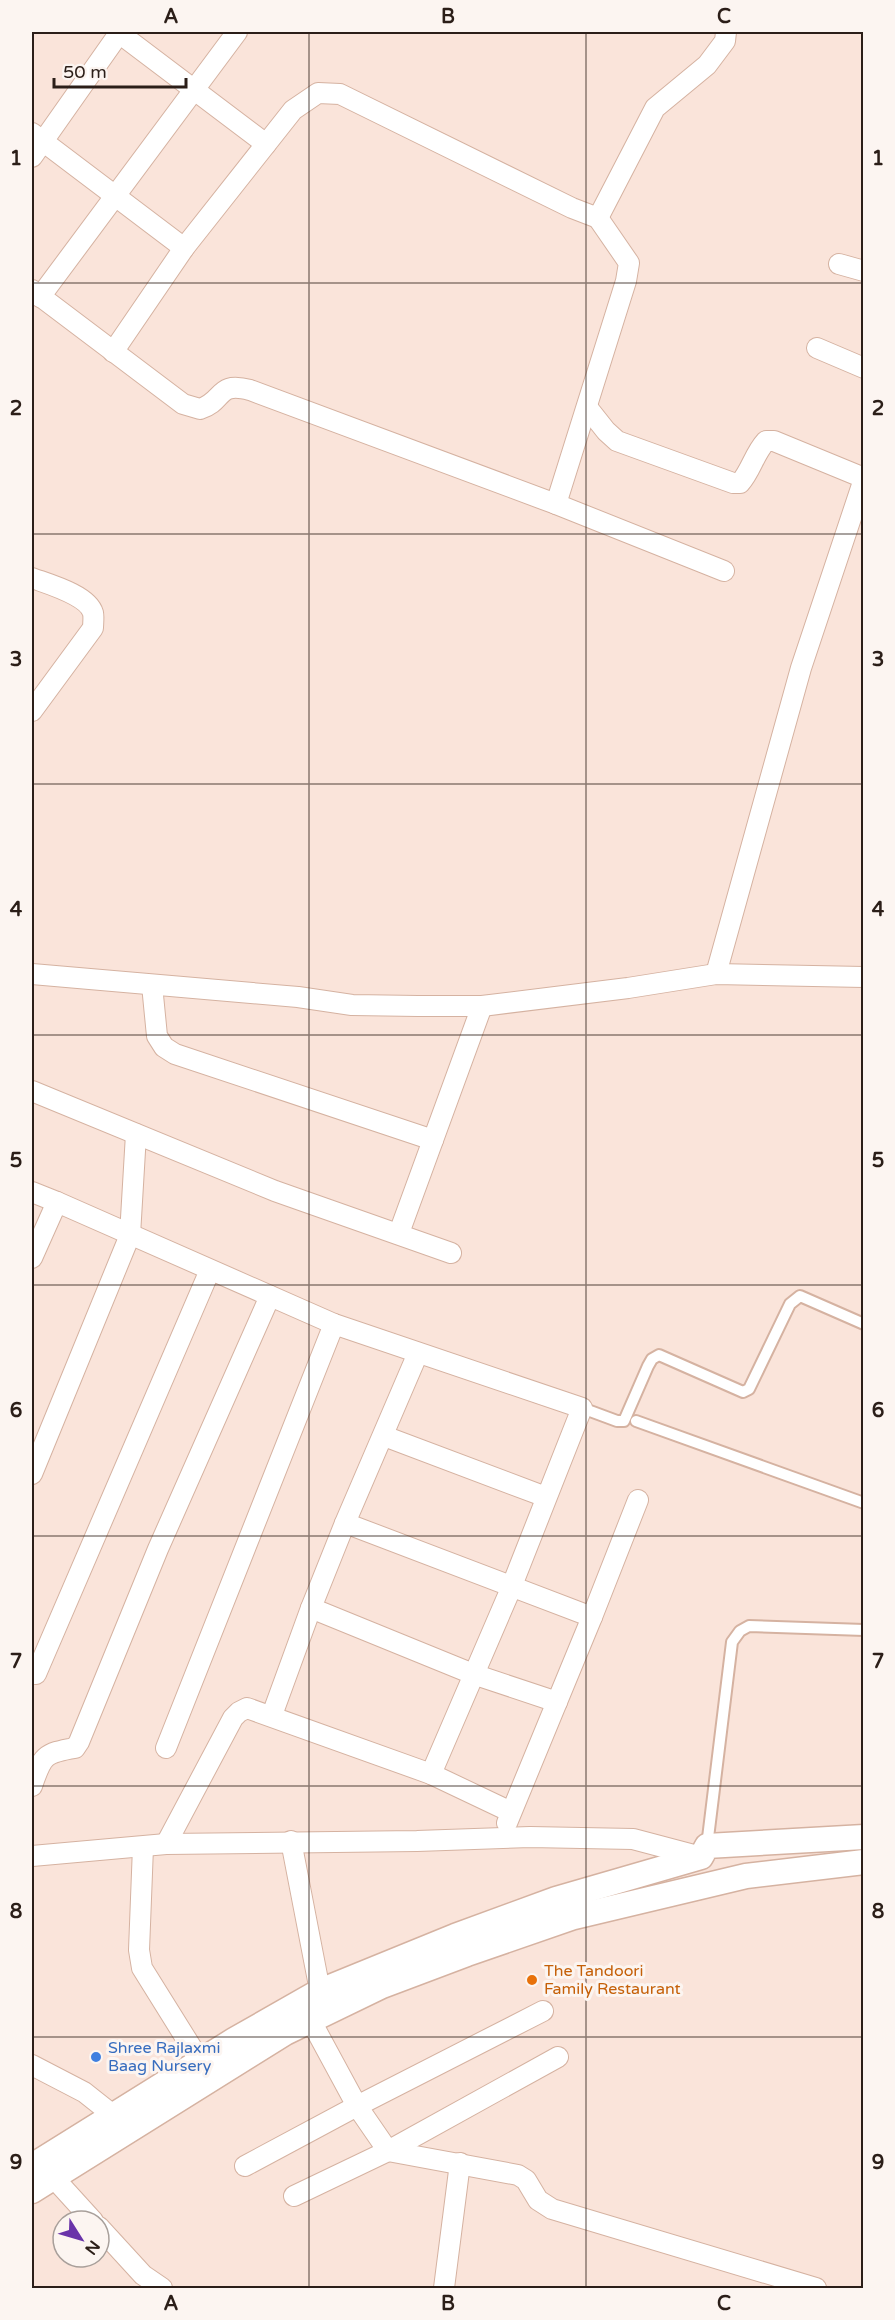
<svg xmlns="http://www.w3.org/2000/svg" width="895" height="2320" viewBox="0 0 895 2320" font-family="'Varela Round',sans-serif">
  <style>
    .lines { fill: none; stroke-linecap: round; stroke-linejoin: round }
    .service-casing { stroke: #d5b2a1; stroke-width: 14 }
    .minor-casing { stroke: #d5b2a1; stroke-width: 22 }
    .tertiary-casing { stroke: #d5b2a1; stroke-width: 27 }
    .service { stroke: #fff; stroke-width: 10 }
    .minor { stroke: #fff; stroke-width: 20 }
    .tertiary { stroke: #fff; stroke-width: 24 }
    .grid { fill: none; stroke: #2b1e18; stroke-width: 1.5; stroke-opacity: 0.55 }
    .food-dot { fill: #e8710a; stroke: #fcf5f1; stroke-width: 2 }
    .shop-dot { fill: #3f7fe0; stroke: #fcf5f1; stroke-width: 2 }
    .labels { text-anchor: middle; dominant-baseline: central; stroke-width: 6; stroke-linejoin: round; paint-order: stroke }
    .food-label { font-size: 16px; fill: #c56008; stroke: #fcf5f1; text-anchor: start }
    .shop-label { font-size: 16px; fill: #366cbe; stroke: #fcf5f1; text-anchor: start }
    .neatline { fill: none; stroke: #2b1e18; stroke-width: 2 }
    .grid-label { font-size: 20px; text-anchor: middle; font-weight: bold; fill: #2b1e18 }
  </style>
  <rect width="100%" height="100%" fill="#fae4da"/>
  <g class="lines">
    <defs>
      <g id="service">
        <path d="M 582,1408 L 617,1421 L 624,1421 L 648,1366 L 652,1359 L 659,1355 L 743,1392 L 749,1389 L 790,1304 L 800,1296 L 864,1324"/>
        <path d="M 636,1421 L 864,1503"/>
        <path d="M 707,1846 L 732,1642 L 740,1631 L 749,1626 L 864,1630"/>
      </g>
      <g id="minor">
        <path d="M 119,33 L 266,144"/>
        <path d="M 32,133 L 184,248"/>
        <path d="M 32,157 L 120,32"/>
        <path d="M 839,264 L 864,271"/>
        <path d="M 32,290 L 183,404 L 200,409 C 225,401 216,381 250,390 L 556,504 L 724,571"/>
        <path d="M 40,297 L 237,32"/>
        <path d="M 817,348 L 864,368"/>
        <path d="M 113,352 L 184,248 L 293,110 L 318,93 L 340,94 L 572,208 L 598,218 L 655,108 L 707,65 L 725,41 L 726,32"/>
        <path d="M 587,407 L 606,431 L 617,441 L 733,483 L 740,483 C 751,471 754,454 766,441 L 774,441 L 864,478"/>
        <path d="M 556,504 L 626,281 L 629,263 L 598,218"/>
        <path d="M 32,578 C 48,584 88,595 93,613 C 94,618 93,624 93,628 L 32,711"/>
        <path d="M 32,974 L 298,997 L 352,1005 L 418,1006 L 482,1006 L 628,988 L 716,974 L 864,977"/>
        <path d="M 716,974 L 801,668 L 864,479"/>
        <path d="M 152,985 L 157,1036 L 164,1047 L 175,1054 L 433,1140"/>
        <path d="M 32,1091 L 275,1191 L 451,1253"/>
        <path d="M 32,1192 L 57,1202 L 334,1324 L 582,1408 L 509,1593 L 431,1774"/>
        <path d="M 399,1233 L 482,1006"/>
        <path d="M 32,1258 L 57,1202"/>
        <path d="M 384,1436 L 546,1497"/>
        <path d="M 32,1474 L 130,1235 L 136,1134"/>
        <path d="M 345,1523 L 592,1617 L 638,1500"/>
        <path d="M 311,1608 L 473,1674 L 557,1702"/>
        <path d="M 36,1674 L 210,1270"/>
        <path d="M 272,1715 L 311,1608 L 345,1523 L 418,1353"/>
        <path d="M 166,1748 L 334,1324"/>
        <path d="M 32,1786 C 42,1756 44,1753 75,1748 L 79,1742 L 158,1549 L 270,1296"/>
        <path d="M 507,1823 L 592,1617"/>
        <path d="M 291,1841 L 320,1991"/>
        <path d="M 166,1844 L 233,1718 L 239,1712 L 247,1708 L 431,1774 L 511,1812"/>
        <path d="M 143,1847 L 139,1950 L 142,1968 L 200,2061"/>
        <path d="M 32,1856 L 166,1844 L 417,1841 L 530,1837 L 633,1839 L 701,1857"/>
        <path d="M 311,2021 L 357,2106 L 388,2151 L 518,2175 L 526,2180 L 538,2200 L 552,2209 L 816,2288"/>
        <path d="M 32,2065 L 84,2092 L 113,2115"/>
        <path d="M 245,2166 L 357,2106 L 543,2011"/>
        <path d="M 53,2177 L 93,2221"/>
        <path d="M 294,2196 L 388,2151 L 558,2057"/>
        <path d="M 99,2227 L 143,2275 L 162,2288"/>
        <path d="M 444,2288 L 460,2163"/>
      </g>
      <g id="tertiary">
        <path d="M 32,2166 L 234,2040 L 320,1991 L 455,1936 L 556,1899 L 701,1857 L 707,1846 L 864,1837"/>
        <path d="M 32,2191 L 285,2033 L 382,1986 L 467,1954 L 574,1917 L 746,1876 L 864,1862"/>
      </g>
    </defs>
    <use href="#service" class="service-casing"/>
    <use href="#minor" class="minor-casing"/>
    <use href="#tertiary" class="tertiary-casing"/>
    <use href="#service" class="service"/>
    <use href="#minor" class="minor"/>
    <use href="#tertiary" class="tertiary"/>
  </g>
  <path class="grid" d="M 309,32 L 309,2288M 586,32 L 586,2288M 32,283 L 864,283M 32,534 L 864,534M 32,784 L 864,784M 32,1035 L 864,1035M 32,1285 L 864,1285M 32,1536 L 864,1536M 32,1786 L 864,1786M 32,2037 L 864,2037"/>
  <circle class="food-dot" cx="532" cy="1980" r="6"/>
  <circle class="shop-dot" cx="96" cy="2057" r="6"/>
  <g class="labels">
    <g class="food-label">
      <text x="544" y="1971">The Tandoori<tspan x="544" dy="18">Family Restaurant</tspan></text>
    </g>
    <g class="shop-label">
      <text x="108" y="2048">Shree Rajlaxmi<tspan x="108" dy="18">Baag Nursery</tspan></text>
    </g>
  </g>
  <rect width="895" height="2320" fill="none" stroke="#fcf5f1" stroke-width="66"/>
  <g transform="translate(81 2239) rotate(127)"><circle r="28" fill="#fcf5f1" stroke="#a89f9a" stroke-width="1.5"/>
  <path d="M0-4.5L10 22L0 15L-10 22Z" fill="#6933a9"/>
  <text y="-9" font-size="16" font-weight="bold" text-anchor="middle" fill="#2b1e18">N</text>
  </g>
  <path d="M54 78v9h132v-9" fill="none" stroke="#2b1e18" stroke-width="3"/>
  <text x="63" y="78" font-size="18" fill="#2b1e18" stroke="#fcf5f1" stroke-width="4.5" paint-order="stroke">50 m</text>
  <rect x="33" y="33" width="829" height="2254" class="neatline"/>
  <g class="grid-label">
    <text x="171" y="23">A</text>
    <text x="448" y="23">B</text>
    <text x="724" y="23">C</text>
    <text x="16" y="165">1</text>
    <text x="878" y="165">1</text>
    <text x="16" y="415">2</text>
    <text x="878" y="415">2</text>
    <text x="16" y="666">3</text>
    <text x="878" y="666">3</text>
    <text x="16" y="916">4</text>
    <text x="878" y="916">4</text>
    <text x="16" y="1167">5</text>
    <text x="878" y="1167">5</text>
    <text x="16" y="1417">6</text>
    <text x="878" y="1417">6</text>
    <text x="16" y="1668">7</text>
    <text x="878" y="1668">7</text>
    <text x="16" y="1918">8</text>
    <text x="878" y="1918">8</text>
    <text x="16" y="2169">9</text>
    <text x="878" y="2169">9</text>
    <text x="171" y="2310">A</text>
    <text x="448" y="2310">B</text>
    <text x="724" y="2310">C</text>
  </g>
</svg>
